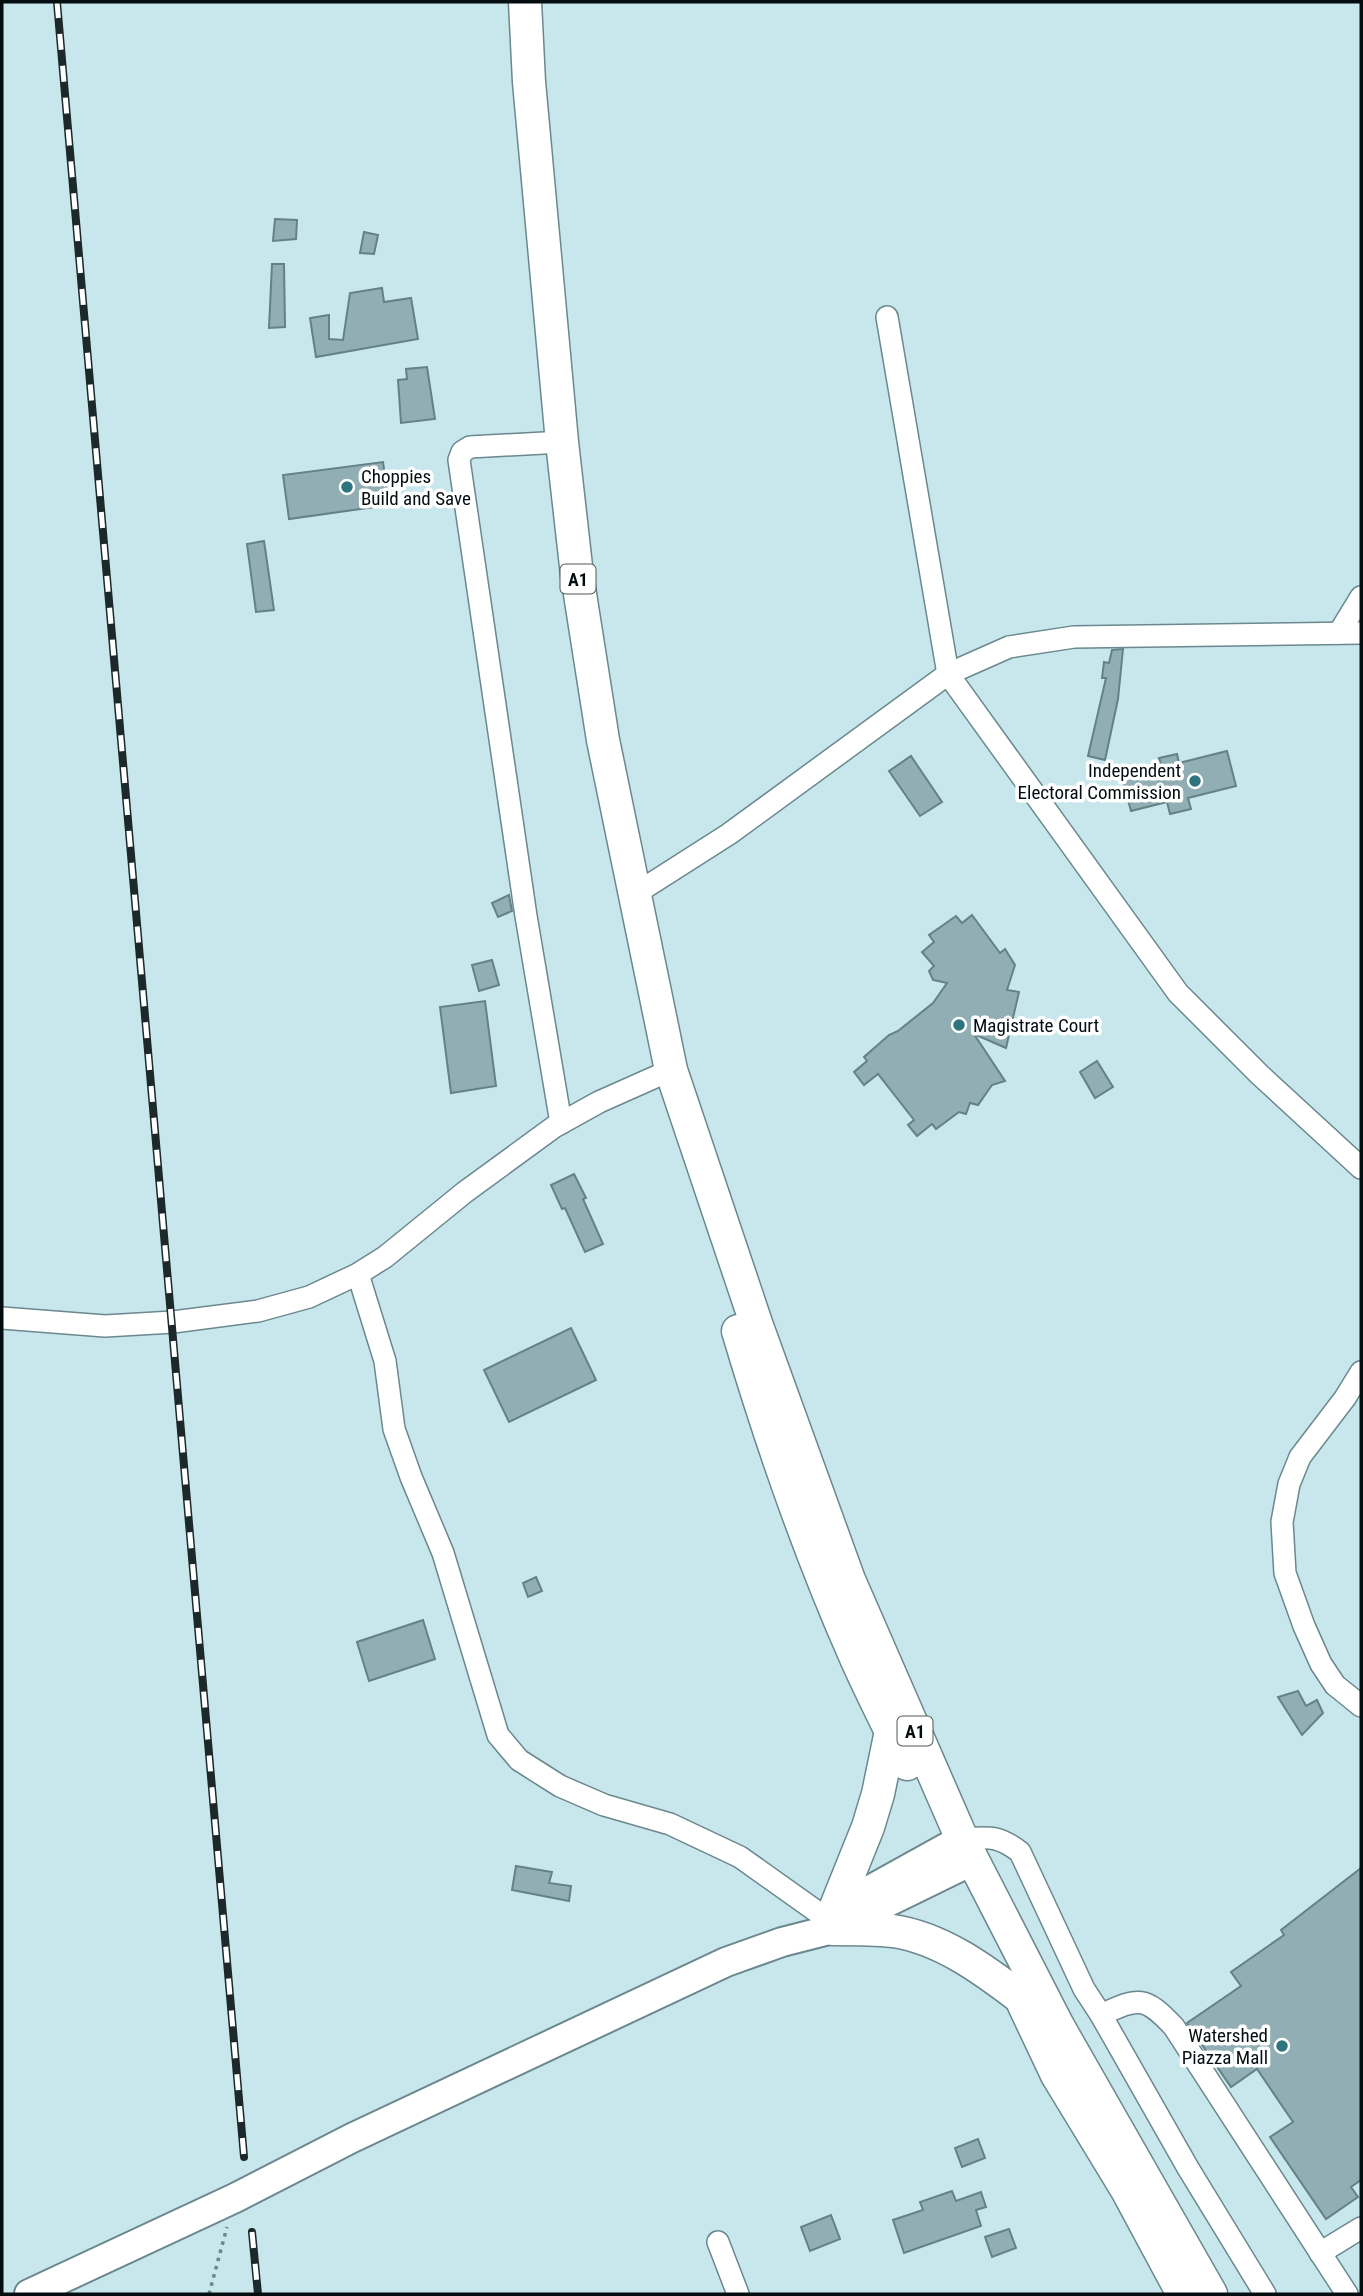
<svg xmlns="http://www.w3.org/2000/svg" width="1363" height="2296" viewBox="0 0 1363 2296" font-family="'Roboto Condensed',sans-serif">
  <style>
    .building { fill: #90aeb3; stroke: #648186; stroke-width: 2 }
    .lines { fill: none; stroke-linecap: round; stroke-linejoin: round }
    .minor-casing { stroke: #6a888d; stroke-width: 24 }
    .major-casing { stroke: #6a888d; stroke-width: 32 }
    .highway-casing { stroke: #6a888d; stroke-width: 35 }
    .path { stroke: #6e8488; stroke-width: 3.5; stroke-dasharray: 3.5 5; stroke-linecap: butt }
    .minor { stroke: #fff; stroke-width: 21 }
    .major { stroke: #fff; stroke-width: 28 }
    .highway { stroke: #fff; stroke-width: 32 }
    .rail-casing { stroke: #1d282b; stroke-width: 8 }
    .rail { stroke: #fff; stroke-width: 5; stroke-dasharray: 16; stroke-linecap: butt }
    .poi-dot { fill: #2d747f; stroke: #fff; stroke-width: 2.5 }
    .labels { text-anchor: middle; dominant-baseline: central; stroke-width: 7; stroke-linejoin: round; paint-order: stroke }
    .shield { fill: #fff; stroke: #4f5657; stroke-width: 2 }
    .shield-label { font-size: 18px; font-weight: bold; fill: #040d0f }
    .poi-label { font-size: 19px; fill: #040d0f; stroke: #fff; text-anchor: start }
  </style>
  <rect width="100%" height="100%" fill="#c7e7ed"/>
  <g class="building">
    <path d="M 275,219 L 297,220 L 296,239 L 273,241 Z"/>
    <path d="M 364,232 L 378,235 L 374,254 L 360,253 Z"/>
    <path d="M 272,264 L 284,264 L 285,327 L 269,328 Z"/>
    <path d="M 382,288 L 384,302 L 411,298 L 418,339 L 316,357 L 310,318 L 329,315 L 329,339 L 343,340 L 350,293 Z"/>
    <path d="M 427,367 L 435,419 L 401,423 L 398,380 L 407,379 L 406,369 Z"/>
    <path d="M 383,462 L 389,505 L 289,519 L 283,475 Z"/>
    <path d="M 264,541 L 274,610 L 256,612 L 247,544 Z"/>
    <path d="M 1123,649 L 1118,699 L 1105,760 L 1088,756 L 1106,678 L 1102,678 L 1104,662 L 1109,663 L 1112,650 Z"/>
    <path d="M 1227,751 L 1236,786 L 1188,798 L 1191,809 L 1170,814 L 1167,802 L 1131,811 L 1122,778 L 1162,768 L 1159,758 L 1177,754 L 1179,763 Z"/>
    <path d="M 911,756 L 942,802 L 920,816 L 889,771 Z"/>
    <path d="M 509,895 L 512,911 L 498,917 L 492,903 Z"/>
    <path d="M 972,915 L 1000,953 L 1005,949 L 1015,965 L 1007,990 L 1019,992 L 1006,1048 L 974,1034 L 1005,1081 L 992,1085 L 978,1105 L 970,1103 L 966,1114 L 959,1112 L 936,1129 L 932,1124 L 917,1136 L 908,1125 L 914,1120 L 878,1074 L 864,1085 L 854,1072 L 867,1061 L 864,1057 L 889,1035 L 898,1031 L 933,1003 L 947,983 L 933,980 L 929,971 L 934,966 L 922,952 L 934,942 L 929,935 L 956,916 L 962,923 Z"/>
    <path d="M 492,960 L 499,985 L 479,991 L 472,965 Z"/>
    <path d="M 485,1001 L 496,1086 L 451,1093 L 440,1007 Z"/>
    <path d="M 1097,1061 L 1113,1087 L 1095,1098 L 1080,1072 Z"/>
    <path d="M 574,1174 L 586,1198 L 583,1199 L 603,1244 L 585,1252 L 565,1208 L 562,1209 L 551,1185 Z"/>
    <path d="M 571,1328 L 596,1380 L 509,1422 L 484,1370 Z"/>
    <path d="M 536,1577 L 542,1591 L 528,1597 L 523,1583 Z"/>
    <path d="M 423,1620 L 435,1659 L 369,1681 L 357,1642 Z"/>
    <path d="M 1298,1691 L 1306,1706 L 1317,1700 L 1323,1713 L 1302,1735 L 1278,1697 Z"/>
    <path d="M 516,1866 L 552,1872 L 549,1883 L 571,1886 L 569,1901 L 512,1890 Z"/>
    <path d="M 1361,1868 L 1361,2180 L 1351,2187 L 1358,2197 L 1326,2219 L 1270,2137 L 1293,2122 L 1257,2069 L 1231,2087 L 1187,2023 L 1241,1986 L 1231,1972 L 1284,1935 L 1281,1930 Z"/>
    <path d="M 978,2139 L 985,2158 L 962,2167 L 955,2148 Z"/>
    <path d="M 952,2191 L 956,2201 L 981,2192 L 986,2207 L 976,2210 L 981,2226 L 904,2253 L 893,2220 L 923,2210 L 920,2202 Z"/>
    <path d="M 831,2215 L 840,2239 L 810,2251 L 801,2227 Z"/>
    <path d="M 1009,2229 L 1016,2248 L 992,2257 L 985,2237 Z"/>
  </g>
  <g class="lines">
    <defs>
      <g id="minor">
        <path d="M 887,317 L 948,674 L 1178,993 L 1260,1075 L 1361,1168"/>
        <path d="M 1339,633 L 1361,597"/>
        <path d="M 635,894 L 729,834 L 948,674 L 1009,647 L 1074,637 L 1361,633"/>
        <path d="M 561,1123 L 526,916 L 459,460 L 462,452 L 470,447 L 562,442"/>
        <path d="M 358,1274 L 385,1361 L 394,1429 L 411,1477 L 443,1553 L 498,1735 L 519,1760 L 560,1786 L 604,1805 L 670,1824 L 740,1857 L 823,1916"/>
        <path d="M 2,1318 L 105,1326 L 173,1322 L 258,1311 L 309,1297 L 358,1274 L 385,1257 L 465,1192 L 554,1127 L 599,1102 L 671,1070"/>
        <path d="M 1361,1372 L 1345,1398 L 1300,1457 L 1289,1484 L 1282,1522 L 1285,1573 L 1304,1626 L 1321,1664 L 1335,1685 L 1361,1706"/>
        <path d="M 962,1839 C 989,1837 998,1835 1020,1852 L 1084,1989 L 1101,2015 C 1139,1997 1145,1996 1174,2027 L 1347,2294"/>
        <path d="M 1101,2015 L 1188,2168 L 1265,2294"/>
        <path d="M 718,2242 L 738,2294"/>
        <path d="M 1320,2253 L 1361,2228"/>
      </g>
      <g id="major">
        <path d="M 832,1911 L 962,1839"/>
        <path d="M 29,2294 L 235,2198 L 352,2138 L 726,1962 L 782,1942 L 833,1929 L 972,1861"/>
      </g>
      <g id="highway">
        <path d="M 525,2 L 529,82 L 562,442 L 577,575 L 603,740 L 671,1070 L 757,1326 L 849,1580 L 962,1839 L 1058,2026 L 1211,2294"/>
        <path d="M 738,1331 C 771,1442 809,1552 856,1658 C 872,1694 890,1729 907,1764"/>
        <path d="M 835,1909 L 868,1827 L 878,1794 L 891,1731"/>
        <path d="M 833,1929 C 853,1929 873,1929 893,1931 C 941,1938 983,1969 1021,1998"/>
        <path d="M 1023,2003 L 1057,2075 L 1127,2190 L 1183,2294"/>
      </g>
    </defs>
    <use href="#minor" class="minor-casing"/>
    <use href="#major" class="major-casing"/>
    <use href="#highway" class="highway-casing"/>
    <path class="path" d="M 209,2294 L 227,2227"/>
    <use href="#minor" class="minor"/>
    <use href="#major" class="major"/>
    <use href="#highway" class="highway"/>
    <defs>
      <g id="rail">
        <path d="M 57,2 L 244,2157"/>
        <path d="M 252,2232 L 258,2294"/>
      </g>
    </defs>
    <use href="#rail" class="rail-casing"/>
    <use href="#rail" class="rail"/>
  </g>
  <g class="poi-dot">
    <circle cx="347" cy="487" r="7"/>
    <circle cx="1195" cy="781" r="7"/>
    <circle cx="959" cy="1025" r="7"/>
    <circle cx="1282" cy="2046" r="7"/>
  </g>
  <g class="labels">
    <g class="shield">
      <rect x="560.5" y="564.5" width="35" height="29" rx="5"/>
      <rect x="897.5" y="1716.5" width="35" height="29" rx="5"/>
    </g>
    <g class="shield-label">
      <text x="578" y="579">A1</text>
      <text x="915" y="1731">A1</text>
    </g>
    <g class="poi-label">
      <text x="361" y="476">Choppies<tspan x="361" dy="22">Build and Save</tspan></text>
      <text x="1181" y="770" text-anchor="end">Independent<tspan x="1181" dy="22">Electoral Commission</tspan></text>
      <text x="973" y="1025">Magistrate Court</text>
      <text x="1268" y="2035" text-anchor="end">Watershed<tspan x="1268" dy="22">Piazza Mall</tspan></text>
    </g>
  </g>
  <rect width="1363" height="2296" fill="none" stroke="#040d0f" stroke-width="7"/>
</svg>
